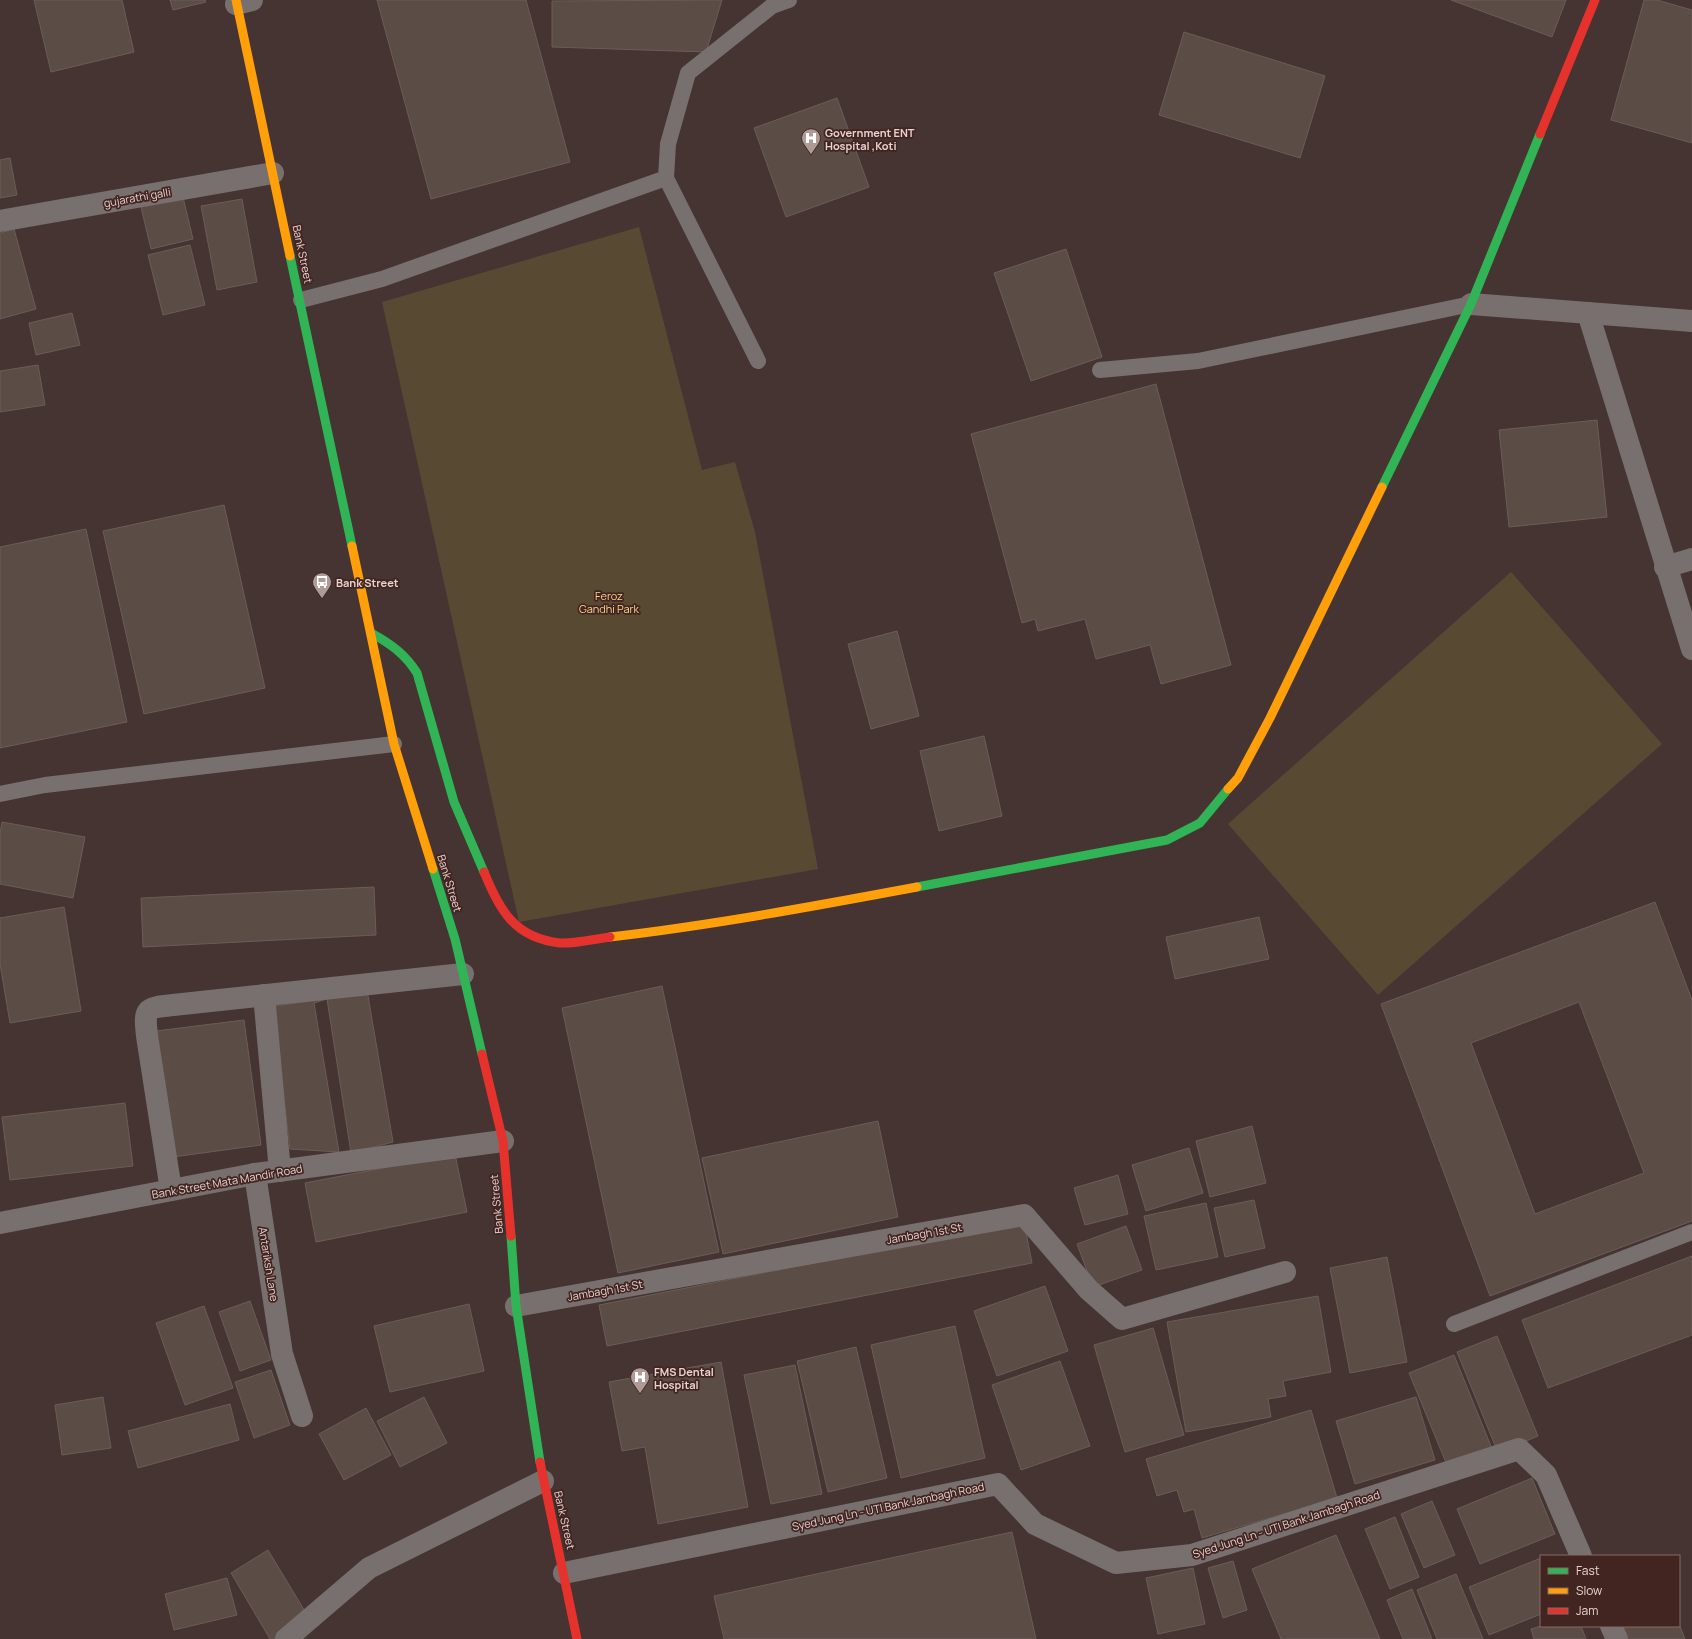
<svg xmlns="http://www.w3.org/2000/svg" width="1692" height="1639" viewBox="0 0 1692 1639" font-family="Manrope,sans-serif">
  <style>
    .green { fill: #584a32 }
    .building { fill: #5c4c46; stroke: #6a5d58; fill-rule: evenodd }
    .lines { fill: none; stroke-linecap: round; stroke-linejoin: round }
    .lane { stroke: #77706f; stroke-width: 16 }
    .street { stroke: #77706f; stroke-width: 22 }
    .fast { stroke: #30b455; stroke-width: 9 }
    .slow { stroke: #ff9f0a; stroke-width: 9 }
    .jam { stroke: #e5322d; stroke-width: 9 }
    .labels { text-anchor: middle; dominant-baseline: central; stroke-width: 3.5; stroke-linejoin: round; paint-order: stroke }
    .poi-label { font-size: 11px; font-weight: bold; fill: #e6d2cf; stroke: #422421; text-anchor: start }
    .street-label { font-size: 11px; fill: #e6d2cf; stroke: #422421 }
    .park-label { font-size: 11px; fill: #fad48a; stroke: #422421 }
  </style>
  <rect width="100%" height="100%" fill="#453432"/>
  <g class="green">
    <path d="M 639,227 L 702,470 L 735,462 L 755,532 L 818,869 L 519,922 L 382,302 Z"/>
    <path d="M 1511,572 L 1662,744 L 1378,995 L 1228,824 Z"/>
  </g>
  <g class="building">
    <path d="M 34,0 L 122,0 L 134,52 L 51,72 Z"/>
    <path d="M 170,0 L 205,0 L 206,2 L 173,10 Z"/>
    <path d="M 377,0 L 526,0 L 570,162 L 431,199 Z"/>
    <path d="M 722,0 L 706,52 L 552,47 L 552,1 Z"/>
    <path d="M 1451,0 L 1566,0 L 1552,37 Z"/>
    <path d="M 1644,0 L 1657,0 L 1692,10 L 1692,143 L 1611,120 Z"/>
    <path d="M 1184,32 L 1325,76 L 1300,158 L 1159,115 Z"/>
    <path d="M 837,98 L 869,187 L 786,217 L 754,128 Z"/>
    <path d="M 10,158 L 17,195 L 0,198 L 0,160 Z"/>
    <path d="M 182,193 L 193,239 L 151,249 L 140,203 Z"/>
    <path d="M 242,199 L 257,282 L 217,290 L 201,206 Z"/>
    <path d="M 14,229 L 36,309 L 0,319 L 0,233 Z"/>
    <path d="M 190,245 L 205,305 L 163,315 L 148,255 Z"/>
    <path d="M 1066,249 L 1102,357 L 1031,381 L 994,273 Z"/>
    <path d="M 72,313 L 80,345 L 36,355 L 29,323 Z"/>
    <path d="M 38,365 L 45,405 L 0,412 L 0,371 Z"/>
    <path d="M 1156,384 L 1231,665 L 1161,684 L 1150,645 L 1096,659 L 1085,619 L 1038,631 L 1035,619 L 1022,623 L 971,434 Z"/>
    <path d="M 1597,420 L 1607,517 L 1509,527 L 1499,430 Z"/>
    <path d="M 224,505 L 265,688 L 144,714 L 103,531 Z"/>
    <path d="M 86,529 L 127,722 L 0,748 L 0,547 Z"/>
    <path d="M 897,631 L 919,716 L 871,729 L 848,644 Z"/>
    <path d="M 984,736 L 1002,816 L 939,831 L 920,751 Z"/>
    <path d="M 2,822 L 85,837 L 73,898 L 0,884 L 0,833 Z"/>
    <path d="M 374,887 L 376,935 L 143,947 L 141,898 Z"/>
    <path d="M 1655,902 L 1692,1000 L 1692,1221 L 1490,1296 L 1381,1004 ZM 1579,1002 L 1644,1173 L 1535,1214 L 1471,1043 Z"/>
    <path d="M 64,907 L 81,1011 L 10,1023 L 0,964 L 0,918 Z"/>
    <path d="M 1259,917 L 1269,959 L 1175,979 L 1166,937 Z"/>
    <path d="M 662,986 L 719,1252 L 618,1273 L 562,1008 Z"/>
    <path d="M 367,990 L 393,1142 L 351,1153 L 327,999 Z"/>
    <path d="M 327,999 L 314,1003 L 339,1152 L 290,1149 L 273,1006 Z"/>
    <path d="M 244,1020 L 261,1145 L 173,1157 L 156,1031 Z"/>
    <path d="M 125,1103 L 133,1166 L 10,1180 L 2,1117 Z"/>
    <path d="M 878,1121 L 898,1217 L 723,1254 L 702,1158 Z"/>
    <path d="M 1252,1126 L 1266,1183 L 1210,1197 L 1196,1141 Z"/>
    <path d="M 1189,1148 L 1203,1193 L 1146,1211 L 1132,1165 Z"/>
    <path d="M 455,1154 L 467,1212 L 316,1242 L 305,1183 Z"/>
    <path d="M 1118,1175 L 1128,1214 L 1085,1225 L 1074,1188 Z"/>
    <path d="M 1254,1200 L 1265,1248 L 1225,1257 L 1214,1208 Z"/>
    <path d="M 1206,1203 L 1218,1257 L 1156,1270 L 1144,1216 Z"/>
    <path d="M 1024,1222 L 1032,1263 L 607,1346 L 599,1305 Z"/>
    <path d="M 1126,1226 L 1142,1270 L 1093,1287 L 1077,1244 Z"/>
    <path d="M 1692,1256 L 1692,1335 L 1548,1388 L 1522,1320 Z"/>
    <path d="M 1387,1257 L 1407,1362 L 1350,1373 L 1330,1268 Z"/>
    <path d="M 1045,1286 L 1068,1351 L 997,1376 L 974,1311 Z"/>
    <path d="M 1318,1296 L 1331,1372 L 1283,1381 L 1286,1396 L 1268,1399 L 1271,1417 L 1186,1432 L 1167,1322 Z"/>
    <path d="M 250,1301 L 271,1360 L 240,1371 L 219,1312 Z"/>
    <path d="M 469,1304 L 484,1371 L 390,1392 L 374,1326 Z"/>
    <path d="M 204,1306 L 233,1388 L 185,1405 L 156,1323 Z"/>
    <path d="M 955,1326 L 985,1458 L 901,1478 L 871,1345 Z"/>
    <path d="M 1153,1328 L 1184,1435 L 1125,1452 L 1094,1345 Z"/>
    <path d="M 1497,1336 L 1538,1436 L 1498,1453 L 1457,1352 Z"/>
    <path d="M 856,1347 L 887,1478 L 828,1492 L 797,1361 Z"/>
    <path d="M 1454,1355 L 1493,1451 L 1449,1470 L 1409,1373 Z"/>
    <path d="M 1060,1361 L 1090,1446 L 1021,1470 L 992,1385 Z"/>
    <path d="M 721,1362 L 748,1507 L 658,1524 L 645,1447 L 622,1451 L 609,1382 Z"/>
    <path d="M 795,1365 L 822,1494 L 771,1504 L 744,1375 Z"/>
    <path d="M 271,1370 L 290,1425 L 254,1438 L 235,1382 Z"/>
    <path d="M 103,1397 L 111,1448 L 62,1455 L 55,1405 Z"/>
    <path d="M 424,1397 L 447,1443 L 400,1467 L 377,1421 Z"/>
    <path d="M 1416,1397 L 1435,1460 L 1355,1484 L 1336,1421 Z"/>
    <path d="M 230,1404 L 239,1440 L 138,1468 L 128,1431 Z"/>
    <path d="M 366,1408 L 391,1455 L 344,1480 L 319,1434 Z"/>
    <path d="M 1311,1410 L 1337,1498 L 1202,1538 L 1194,1509 L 1184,1512 L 1177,1490 L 1157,1496 L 1146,1459 Z"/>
    <path d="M 1532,1478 L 1555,1534 L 1480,1564 L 1457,1509 Z"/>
    <path d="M 1432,1501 L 1455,1555 L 1424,1568 L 1401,1514 Z"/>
    <path d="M 1395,1517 L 1419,1577 L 1390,1589 L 1365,1529 Z"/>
    <path d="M 1012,1532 L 1036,1639 L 724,1639 L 714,1596 Z"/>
    <path d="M 1336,1535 L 1380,1639 L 1281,1639 L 1252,1569 Z"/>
    <path d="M 268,1550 L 309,1618 L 275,1639 L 270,1639 L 231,1573 Z"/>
    <path d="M 1541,1558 L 1541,1614 L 1489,1635 L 1469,1587 Z"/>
    <path d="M 1233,1561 L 1247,1610 L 1223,1618 L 1208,1568 Z"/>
    <path d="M 1193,1568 L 1205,1624 L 1158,1634 L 1146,1578 Z"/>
    <path d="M 1456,1574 L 1483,1639 L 1437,1639 L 1417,1590 Z"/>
    <path d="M 227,1578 L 237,1615 L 174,1630 L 165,1594 Z"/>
    <path d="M 1412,1589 L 1432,1639 L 1403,1639 L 1387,1600 Z"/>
    <path d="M 1679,1624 L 1685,1639 L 1621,1639 L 1616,1626 L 1679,1626 Z"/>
    <path d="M 1541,1626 L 1581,1626 L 1586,1639 L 1534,1639 L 1531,1629 Z"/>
  </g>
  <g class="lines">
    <g class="lane">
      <path d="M 666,178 L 758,361"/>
      <path d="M 301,300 L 382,279 L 666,178 L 668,144 L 688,73 L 772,6 L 789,0"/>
      <path d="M 1100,370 L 1198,361 L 1471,304"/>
      <path d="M 0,794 L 45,785 L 394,744"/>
      <path d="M 1454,1324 L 1692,1232"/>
    </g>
    <g class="street">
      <path d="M 236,4 L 252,0"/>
      <path d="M 0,221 L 273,173"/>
      <path d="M 1471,304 L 1692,321"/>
      <path d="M 1588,313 L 1692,649"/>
      <path d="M 1665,567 L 1692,559"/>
      <path d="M 264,995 L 280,1171"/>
      <path d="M 255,1174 L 282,1354 L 302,1416"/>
      <path d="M 171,1190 L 147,1036 C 144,1008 145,1008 173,1005 L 463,974"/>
      <path d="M 0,1223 L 255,1174 L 503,1141"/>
      <path d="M 516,1306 L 1024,1215 L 1089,1290 L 1122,1319 L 1285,1272"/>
      <path d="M 564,1573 L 998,1484 L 1035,1524 L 1116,1563 L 1192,1555 L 1519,1449 L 1546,1475 L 1581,1556"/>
      <path d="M 1611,1626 L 1617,1639"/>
      <path d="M 286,1639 L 369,1568 L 543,1481"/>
    </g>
    <g class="fast">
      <path d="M 290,256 L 352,546"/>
      <path d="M 1382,487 L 1471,304 L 1540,134"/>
      <path d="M 371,633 C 391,644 405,654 417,673 L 454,802 L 484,872"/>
      <path d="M 433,869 L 455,939 L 482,1054"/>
      <path d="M 917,887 L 1167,840 L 1200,823 L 1228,789"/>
      <path d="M 511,1236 L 516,1306 L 540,1462"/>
    </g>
    <g class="slow">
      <path d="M 236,0 L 290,256"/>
      <path d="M 352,546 L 394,744 L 433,869"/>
      <path d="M 1228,789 L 1238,778 L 1270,718 L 1382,487"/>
      <path d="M 610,937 C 713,925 815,906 917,887"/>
    </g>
    <g class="jam">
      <path d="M 1540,134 L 1595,0"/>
      <path d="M 484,872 C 500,910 514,938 560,943 C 576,944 594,939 610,937"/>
      <path d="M 482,1054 L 503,1141 L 511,1236"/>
      <path d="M 540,1462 L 577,1639"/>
    </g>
  </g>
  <defs>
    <symbol id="hospital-pin" viewBox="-11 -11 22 30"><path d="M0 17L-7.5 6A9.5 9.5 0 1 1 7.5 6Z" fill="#ae9b98" stroke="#422421"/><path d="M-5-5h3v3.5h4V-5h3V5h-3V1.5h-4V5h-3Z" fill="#fff"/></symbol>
    <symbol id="bus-pin" viewBox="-11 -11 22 30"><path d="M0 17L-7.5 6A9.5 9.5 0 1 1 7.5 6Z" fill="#ae9b98" stroke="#422421"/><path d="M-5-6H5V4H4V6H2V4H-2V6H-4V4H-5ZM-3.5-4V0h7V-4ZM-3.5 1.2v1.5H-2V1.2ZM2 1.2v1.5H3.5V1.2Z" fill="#fff"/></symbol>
  </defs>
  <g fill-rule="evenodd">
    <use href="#hospital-pin" x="800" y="127" width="22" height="30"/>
    <use href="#bus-pin" x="311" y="571" width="22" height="30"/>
    <use href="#hospital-pin" x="629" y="1366" width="22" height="30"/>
  </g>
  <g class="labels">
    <g class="poi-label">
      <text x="825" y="132">Government ENT<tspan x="825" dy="13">Hospital ,Koti</tspan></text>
      <text x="336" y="582">Bank Street</text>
      <text x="654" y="1371">FMS Dental<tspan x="654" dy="13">Hospital</tspan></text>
    </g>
    <g class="street-label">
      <text transform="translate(137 197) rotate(-10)">gujarathi galli</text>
      <text transform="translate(303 254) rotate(78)">Bank Street</text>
      <text transform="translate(450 883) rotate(73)">Bank Street</text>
      <text transform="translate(227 1181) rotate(-10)">Bank Street Mata Mandir Road</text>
      <text transform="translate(496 1204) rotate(-95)">Bank Street</text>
      <text transform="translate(924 1233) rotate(-10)">Jambagh 1st St</text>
      <text transform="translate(269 1264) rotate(81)">Antariksh Lane</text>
      <text transform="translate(605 1290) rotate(-10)">Jambagh 1st St</text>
      <text transform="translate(888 1506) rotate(-12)">Syed Jung Ln - UTI Bank Jambagh Road</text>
      <text transform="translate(565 1520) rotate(77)">Bank Street</text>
      <text transform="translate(1286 1524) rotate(-18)">Syed Jung Ln - UTI Bank Jambagh Road</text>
    </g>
    <g class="park-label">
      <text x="609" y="595">Feroz<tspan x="609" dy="13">Gandhi Park</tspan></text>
    </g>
  </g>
  <rect x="1540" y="1555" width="140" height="72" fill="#422421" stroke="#846a67"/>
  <rect x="1548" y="1568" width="20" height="6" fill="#30b455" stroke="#846a67"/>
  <text x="1576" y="1575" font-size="12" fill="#e6d2cf">Fast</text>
  <rect x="1548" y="1588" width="20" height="6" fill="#ff9f0a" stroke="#846a67"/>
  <text x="1576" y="1595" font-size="12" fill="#e6d2cf">Slow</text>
  <rect x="1548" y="1608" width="20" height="6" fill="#e5322d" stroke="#846a67"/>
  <text x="1576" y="1615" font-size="12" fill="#e6d2cf">Jam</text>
</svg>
